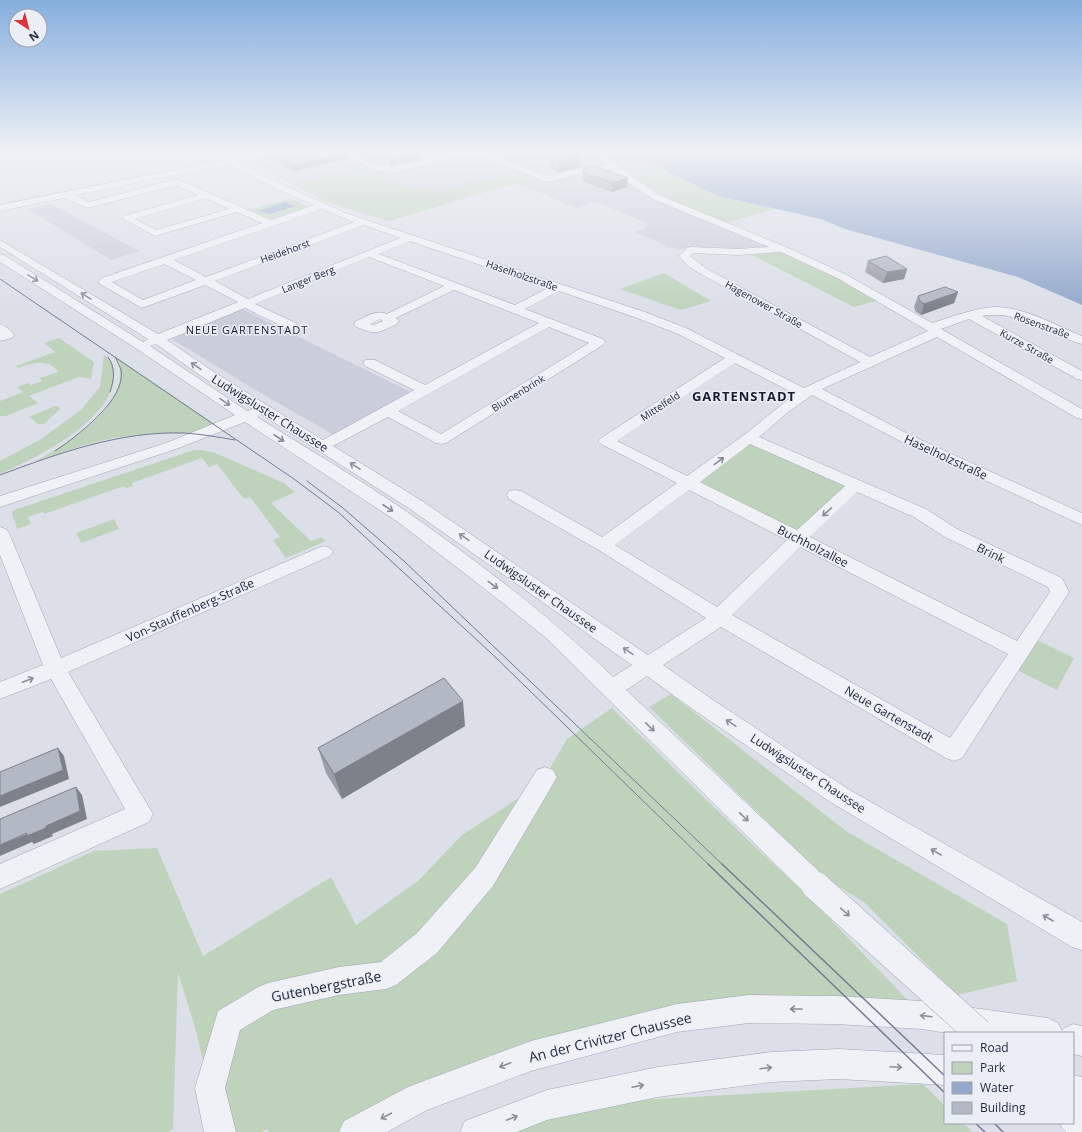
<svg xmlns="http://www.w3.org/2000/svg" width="1082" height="1132" viewBox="0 0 1082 1132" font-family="'Open Sans',sans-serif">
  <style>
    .built { fill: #caceda }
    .green { fill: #bfd3bc }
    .water { fill: #93a8cc }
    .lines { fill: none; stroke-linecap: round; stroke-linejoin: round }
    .minor-casing { stroke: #a1a5b2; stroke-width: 1 }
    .minor { fill: #eff1f6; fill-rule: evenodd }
    .tram-far1 { stroke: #747c93; stroke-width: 1 }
    .tram { stroke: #747c93; stroke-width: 1.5 }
    .minor-bridge-casing { stroke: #a1a5b2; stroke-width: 29; stroke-linecap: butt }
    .minor-bridge { stroke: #eff1f6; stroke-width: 28 }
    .wall { fill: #9a9ea9 }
    .shaded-wall { fill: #7d818a }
    .building { fill: #b3b8c5; stroke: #7d818a }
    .oneway { stroke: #8a8e9a }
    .labels { text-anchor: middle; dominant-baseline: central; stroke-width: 3; stroke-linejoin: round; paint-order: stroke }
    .far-street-label { font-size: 10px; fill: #242b3f; stroke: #ebeef5 }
    .far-neighbourhood-label { font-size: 11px; letter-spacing: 1px; fill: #171d30; stroke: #ebeef5 }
    .street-label { font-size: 12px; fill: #242b3f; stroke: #ebeef5 }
    .far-district-label { font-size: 13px; font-weight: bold; letter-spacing: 1px; fill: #171d30; stroke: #ebeef5 }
    .near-street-label { font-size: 14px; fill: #242b3f; stroke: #ebeef5 }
  </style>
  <rect width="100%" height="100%" fill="#dcdfe8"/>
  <g class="built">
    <path d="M 208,152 L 592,152 L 638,189 L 778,250 L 691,250 L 665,247 L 668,246 L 634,232 L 646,228 L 646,226 L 649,224 L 596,202 L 576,208 L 516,183 L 389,221 L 327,202 L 241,158 L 223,161 Z"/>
    <path d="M 51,204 L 139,251 L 111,260 L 28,209 Z"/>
    <path d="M 242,309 L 419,396 L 339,438 L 259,392 L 172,339 Z"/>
  </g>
  <g class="green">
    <path d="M 348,152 L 420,152 L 408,155 L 390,164 L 391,166 L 420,160 L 422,161 L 392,168 L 381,168 Z"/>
    <path d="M 602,152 L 643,152 L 650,161 L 672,174 L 718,196 L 775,209 L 725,223 L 662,196 L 627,172 Z"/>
    <path d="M 593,155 L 599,160 L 583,164 L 566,162 L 531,171 L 547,179 L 523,186 L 515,183 L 389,221 L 327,202 L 290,183 L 365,166 L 379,171 L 386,171 L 387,177 L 415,191 L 428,188 L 435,192 L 516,171 L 518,172 L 539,166 Z"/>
    <path d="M 290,198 L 312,208 L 290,212 L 293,214 C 268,222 269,221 246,211 Z"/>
    <path d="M 778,250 L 838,277 L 879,300 L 854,307 L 744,251 Z"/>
    <path d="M 664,273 L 711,301 L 681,310 L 620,289 Z"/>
    <path d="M 59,338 L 94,362 L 91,379 L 79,377 L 29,396 L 38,403 L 6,416 L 0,416 L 0,401 L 23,392 L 17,387 L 28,383 L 31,385 L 42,381 L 40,378 L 58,372 C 49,358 32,363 18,368 L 16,366 L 55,352 L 44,343 Z"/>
    <path d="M 104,355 C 113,361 114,365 114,375 C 113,421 36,458 0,474 L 0,461 L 41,439 L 81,410 L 100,387 Z"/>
    <path d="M 113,355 L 219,427 L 202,434 L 159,433 L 113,438 L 88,444 L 34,462 C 64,446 119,413 120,375 C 120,372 121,368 120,365 C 119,362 115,358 113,355 Z"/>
    <path d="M 55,406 L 58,406 L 60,409 L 44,424 L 38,424 L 29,417 Z"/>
    <path d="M 749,438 L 855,485 L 798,539 L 689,484 Z"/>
    <path d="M 194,450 L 203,450 L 215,453 L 284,483 L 295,492 L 271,503 L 311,541 L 321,537 L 326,541 L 286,558 L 273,540 L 280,537 L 250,497 L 244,499 L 217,464 L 209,467 L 202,458 L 132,483 L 133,486 L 126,488 L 124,486 L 44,514 L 43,512 L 28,517 L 31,524 L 17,529 L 12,513 L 14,510 Z"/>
    <path d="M 114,519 L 119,529 L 81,543 L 76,533 Z"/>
    <path d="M 1029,636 L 1074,658 L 1057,690 L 1011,667 Z"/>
    <path d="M 671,694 L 846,831 L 1007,924 L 1017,981 L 957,995 L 865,903 L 824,877 L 649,707 Z"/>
    <path d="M 612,708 L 751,843 L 807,895 L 922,1015 L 677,1018 L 355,1132 L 269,1132 L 267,1129 L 262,1132 L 220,1132 L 195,1027 L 178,973 L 173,1129 L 168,1132 L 0,1132 L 0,894 L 94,851 L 157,848 L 203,956 L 331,877 L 356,925 L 418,881 L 462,835 L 534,788 L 545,777 L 567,739 Z"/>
    <path d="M 923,1084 L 945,1106 L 945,1123 L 963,1123 L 972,1132 L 476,1132 L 547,1105 Z"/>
  </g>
  <g class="water">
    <path d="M 643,152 L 1082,152 L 1082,305 L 1018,277 L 845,229 L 821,219 L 718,196 L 672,174 L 650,161 Z"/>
    <path d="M 285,202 L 296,206 L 270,214 L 258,211 Z"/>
  </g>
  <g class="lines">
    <defs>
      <g id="minor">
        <path d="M 264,152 L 278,152 L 274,154 L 237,162 L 281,184 L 348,214 L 645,312 L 686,328 L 804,388 L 860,362 L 699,273 L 688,266 L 679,256 L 687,248 L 691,247 L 738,249 L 769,247 L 653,199 L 623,179 L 612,169 L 571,176 L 547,182 L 478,155 L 463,155 L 393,173 L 370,168 L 339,152 L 349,152 L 375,164 L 393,167 L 458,152 L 483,152 L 548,176 L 571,170 L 608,166 L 593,152 L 601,152 L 629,175 L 659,195 L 793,250 L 845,274 L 932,323 C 952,317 974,308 995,307 C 1025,307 1055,325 1082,336 L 1082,344 C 1048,335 1019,309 982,316 L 1082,371 L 1082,380 L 1077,379 L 969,319 L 941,329 L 1082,409 L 1082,419 L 1077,418 L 937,337 L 822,389 L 912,436 L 1082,513 L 1082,525 L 902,442 L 812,395 L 787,413 L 759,437 L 926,509 L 957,529 L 1062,578 L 1069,592 L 962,758 L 954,761 L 946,758 L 721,627 L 663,665 L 710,698 L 848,789 L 1082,922 L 1082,950 L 1072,947 L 832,803 L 694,710 L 647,676 L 626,690 L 825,877 L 829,886 L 825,895 L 816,898 L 807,895 L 545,637 L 499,600 L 398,522 L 245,422 L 176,449 L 0,507 L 0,496 L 166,443 L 235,415 L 137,349 L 0,262 L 0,254 L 4,255 L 143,342 L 148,339 L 0,247 L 0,240 L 158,334 L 238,302 L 205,285 L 142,308 L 100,284 L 98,282 L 102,278 L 262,223 L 237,212 L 155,236 L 122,218 L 124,216 L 198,195 L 176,185 L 88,208 L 64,198 L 0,211 L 0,205 ZM 228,164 L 275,188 L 314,205 L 271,220 L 177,179 L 89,202 L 75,195 ZM 206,198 L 229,209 L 156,230 L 135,219 ZM 322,209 L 354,222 L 206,277 L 174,260 ZM 364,225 L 400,238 L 248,299 L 215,281 ZM 410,241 L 548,288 L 515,305 L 379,254 ZM 781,252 L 837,278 L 928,331 L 870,357 L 707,269 L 690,256 L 694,253 L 738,255 ZM 369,257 L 444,286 L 387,314 C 376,309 366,317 356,321 L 354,324 C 356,327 358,328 362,329 C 377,336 383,330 397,324 L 399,321 L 396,318 L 454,290 L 539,323 L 425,385 L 375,360 L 365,360 L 363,363 L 365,366 L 414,390 L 323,440 L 214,372 L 167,340 L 245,308 L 288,329 L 296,329 L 298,326 L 296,323 L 255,304 ZM 164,264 L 196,280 L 143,300 L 112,282 ZM 559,291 L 637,318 L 678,334 L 725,358 L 601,438 L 598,441 L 601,444 L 677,483 L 602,537 L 521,491 L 515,490 L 509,491 L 507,495 L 509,499 L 597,549 L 706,618 L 648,655 L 422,501 L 333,446 L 388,417 L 436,443 L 441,444 L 446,443 L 603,345 L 605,342 L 603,339 L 525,309 ZM 380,319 L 383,321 L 373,325 L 370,324 ZM 549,327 L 589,343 L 441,434 L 398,411 ZM 156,344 L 204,378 L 253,409 L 247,411 L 150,346 ZM 735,363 L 795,394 L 744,435 L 687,476 L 617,441 ZM 261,414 L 410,509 L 632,665 L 613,677 C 551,617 481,564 410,514 C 361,480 308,449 257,417 ZM 750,444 L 845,486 L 797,530 L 700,482 ZM 689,490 L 787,540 L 717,607 L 615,545 ZM 857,492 L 914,517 L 945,537 L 1048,587 L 1050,592 L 1017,641 L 810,537 ZM 800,547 L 1008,654 L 950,738 L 732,615 Z"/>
        <path d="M 0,324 C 6,326 11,330 14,335 L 12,338 L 0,341 Z"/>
        <path d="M 0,527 L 6,529 L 9,533 L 61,658 L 318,548 L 324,546 L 330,548 L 333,552 L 330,556 L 68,672 L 153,814 L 149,822 L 0,889 L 0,864 L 125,809 L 51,679 L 0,699 L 0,682 L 43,665 L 0,555 Z"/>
        <path d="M 545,767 L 553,770 L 557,777 L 553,784 L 493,886 L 437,953 L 396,985 L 386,989 L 339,995 L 273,1010 L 240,1030 L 225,1088 L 236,1132 L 204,1132 L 195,1088 L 218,1011 L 258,987 L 268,983 L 339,967 L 381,962 L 417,933 L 475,868 L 537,770 Z"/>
        <path d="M 749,995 L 835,996 L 922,1001 L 1048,1018 L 1058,1023 L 1062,1031 L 1063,1029 L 1073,1024 L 1082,1026 L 1082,1056 L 1073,1054 L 1073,1033 L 947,1033 L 922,1029 L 835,1024 L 749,1023 L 677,1032 L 531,1071 L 427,1110 L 387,1132 L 339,1132 L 344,1121 L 408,1087 L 531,1041 L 677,1004 Z"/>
        <path d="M 839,1049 L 945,1055 L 945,1085 L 839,1079 L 771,1082 L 658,1097 L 547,1120 L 517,1132 L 460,1132 L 465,1121 L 547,1090 L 658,1067 L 771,1052 Z"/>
        <path d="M 1073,1075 L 1082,1077 L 1082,1132 L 1066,1132 L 1062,1128 L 1060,1123 L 1073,1123 Z"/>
      </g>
    </defs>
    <use href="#minor" class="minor-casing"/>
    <use href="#minor" class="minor"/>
    <g class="tram-far1">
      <path d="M 0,279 L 294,479 L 338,512 L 491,653 L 709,865"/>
      <path d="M 108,357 C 116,368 114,380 110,392"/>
      <path d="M 55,451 C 76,437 127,399 121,370 C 120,366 117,362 116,358"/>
      <path d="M 0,475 C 59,453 120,431 184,433 C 201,434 218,437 235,440"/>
      <path d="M 307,481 L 343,508 L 405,562 L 723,865"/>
    </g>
    <g class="tram">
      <path d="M 708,864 L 945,1093"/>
      <path d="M 722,864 L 945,1076"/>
      <path d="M 975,1123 L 985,1132"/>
      <path d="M 994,1123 L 1003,1132"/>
    </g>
    <defs>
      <path id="minor-bridge" d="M 816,886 L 979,1033"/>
    </defs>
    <use href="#minor-bridge" class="minor-bridge-casing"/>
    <use href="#minor-bridge" class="minor-bridge"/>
  </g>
  <g class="wall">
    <path d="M 267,152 L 341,152 L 346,159 L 293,171 L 268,157 Z"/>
    <path d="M 386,152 L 418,154 L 419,160 L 391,165 L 386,157 Z"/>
    <path d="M 551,157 L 580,167 L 558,172 L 551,169 Z"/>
    <path d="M 583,172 L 627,187 L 612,192 L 583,181 Z"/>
    <path d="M 868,261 L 907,269 L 904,279 L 883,283 L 865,272 Z"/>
    <path d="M 958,292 L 954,303 L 921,315 L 916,312 L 914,307 L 918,296 Z"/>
    <path d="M 465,726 L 342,799 L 326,773 L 318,748 Z"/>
  </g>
  <g class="shaded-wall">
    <path d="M 581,152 L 580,167 L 558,172 L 559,160 Z"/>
    <path d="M 345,154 L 346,159 L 293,171 L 292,165 Z"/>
    <path d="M 418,154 L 419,160 L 391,165 L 390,159 Z"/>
    <path d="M 628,178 L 627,187 L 612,192 L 612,183 Z"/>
    <path d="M 907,269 L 904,279 L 883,283 L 887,272 Z"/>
    <path d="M 958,292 L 954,303 L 921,315 L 924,304 Z"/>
    <path d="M 463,701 L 465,726 L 342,799 L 334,774 Z"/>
    <path d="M 58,748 L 64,756 L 69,779 L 0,807 L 0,796 Z"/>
    <path d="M 76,787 L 82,795 L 87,819 L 52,834 L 53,836 L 34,844 L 32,842 L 0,856 L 0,845 L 46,826 Z"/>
  </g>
  <g class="building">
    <path d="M 268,152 L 341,152 L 345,154 L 292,165 Z"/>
    <path d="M 386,152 L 413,152 L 418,154 L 390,159 Z"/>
    <path d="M 568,152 L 581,152 L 580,156 L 559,160 L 551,157 Z"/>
    <path d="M 593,166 L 628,178 L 612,183 L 583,172 L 585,167 Z"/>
    <path d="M 886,256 L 907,269 L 887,272 L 868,261 Z"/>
    <path d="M 945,287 L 958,292 L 924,304 L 920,301 L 918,296 Z"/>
    <path d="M 444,678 L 463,701 L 334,774 L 318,748 Z"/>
    <path d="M 58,748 L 63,770 L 0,796 L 0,772 Z"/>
    <path d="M 76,787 L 80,811 L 46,826 L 46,828 L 27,836 L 27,833 L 0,845 L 0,819 Z"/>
  </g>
  <defs><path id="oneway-shaft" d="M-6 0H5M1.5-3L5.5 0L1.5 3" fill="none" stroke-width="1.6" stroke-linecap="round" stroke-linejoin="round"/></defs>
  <g class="oneway">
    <use href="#oneway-shaft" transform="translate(33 278) rotate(32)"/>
    <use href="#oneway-shaft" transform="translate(86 296) rotate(-148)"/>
    <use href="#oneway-shaft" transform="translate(196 366) rotate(-146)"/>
    <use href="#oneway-shaft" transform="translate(225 402) rotate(34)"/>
    <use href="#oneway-shaft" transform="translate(279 438) rotate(33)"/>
    <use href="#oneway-shaft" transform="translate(719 461) rotate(-37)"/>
    <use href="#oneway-shaft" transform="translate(355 466) rotate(-148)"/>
    <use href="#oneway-shaft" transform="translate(388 508) rotate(33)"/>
    <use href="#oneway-shaft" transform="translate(827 512) rotate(137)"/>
    <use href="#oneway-shaft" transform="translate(464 537) rotate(-146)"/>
    <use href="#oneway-shaft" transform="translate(493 585) rotate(37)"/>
    <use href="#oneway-shaft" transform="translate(628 651) rotate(-146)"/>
    <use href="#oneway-shaft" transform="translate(28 680) rotate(-21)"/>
    <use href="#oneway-shaft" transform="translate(731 723) rotate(-146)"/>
    <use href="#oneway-shaft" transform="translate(650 727) rotate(44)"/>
    <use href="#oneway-shaft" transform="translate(744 817) rotate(44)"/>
    <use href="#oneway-shaft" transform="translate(936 852) rotate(-150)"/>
    <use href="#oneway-shaft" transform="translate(845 912) rotate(42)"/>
    <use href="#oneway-shaft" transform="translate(1048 918) rotate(-150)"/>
    <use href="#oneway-shaft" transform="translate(796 1009) rotate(-180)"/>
    <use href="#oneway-shaft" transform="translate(926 1016) rotate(-173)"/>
    <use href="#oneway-shaft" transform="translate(505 1065) rotate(159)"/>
    <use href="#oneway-shaft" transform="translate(896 1067) rotate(3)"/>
    <use href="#oneway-shaft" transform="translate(766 1068) rotate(-7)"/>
    <use href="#oneway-shaft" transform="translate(638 1086) rotate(-12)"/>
    <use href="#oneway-shaft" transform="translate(386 1116) rotate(152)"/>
    <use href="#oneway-shaft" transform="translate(512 1118) rotate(-21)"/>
  </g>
  <linearGradient id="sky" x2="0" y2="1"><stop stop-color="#86afdd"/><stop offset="0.49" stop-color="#eff1f5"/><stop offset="1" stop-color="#eff1f5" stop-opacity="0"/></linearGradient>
  <rect width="1082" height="310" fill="url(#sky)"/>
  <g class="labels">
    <g class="far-street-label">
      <text transform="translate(285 251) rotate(-20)">Heidehorst</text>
      <text transform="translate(522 275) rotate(19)">Haselholzstraße</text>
      <text transform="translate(308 279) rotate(-22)">Langer Berg</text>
      <text transform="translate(764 304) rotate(29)">Hagenower Straße</text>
      <text transform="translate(1042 325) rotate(20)">Rosenstraße</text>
      <text transform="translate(1027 346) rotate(29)">Kurze Straße</text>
      <text transform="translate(518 393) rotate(-32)">Blumenbrink</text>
      <text transform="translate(660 406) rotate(-33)">Mittelfeld</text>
    </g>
    <g class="far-neighbourhood-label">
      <text x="247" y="329">NEUE GARTENSTADT</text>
    </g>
    <g class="street-label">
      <text transform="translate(270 413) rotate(32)">Ludwigsluster Chaussee</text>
      <text transform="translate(946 457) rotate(25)">Haselholzstraße</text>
      <text transform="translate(813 546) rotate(27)">Buchholzallee</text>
      <text transform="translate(991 553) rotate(26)">Brink</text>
      <text transform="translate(541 591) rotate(35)">Ludwigsluster Chaussee</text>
      <text transform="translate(190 610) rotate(-24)">Von-Stauffenberg-Straße</text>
      <text transform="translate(889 714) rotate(30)">Neue Gartenstadt</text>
      <text transform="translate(808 773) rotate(33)">Ludwigsluster Chaussee</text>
    </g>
    <g class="far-district-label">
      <text x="744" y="396">GARTENSTADT</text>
    </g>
    <g class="near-street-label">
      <text transform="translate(326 986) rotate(-11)">Gutenbergstraße</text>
      <text transform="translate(610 1037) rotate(-14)">An der Crivitzer Chaussee</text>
    </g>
  </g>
  <rect x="944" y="1032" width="130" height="92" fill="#ebeef5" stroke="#9ba0ac"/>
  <rect x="952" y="1045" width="20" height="6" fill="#eff1f6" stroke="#9ba0ac"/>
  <text x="980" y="1052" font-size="12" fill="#242b3f">Road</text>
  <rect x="952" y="1062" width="20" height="12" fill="#bfd3bc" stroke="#9ba0ac"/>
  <text x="980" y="1072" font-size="12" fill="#242b3f">Park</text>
  <rect x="952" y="1082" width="20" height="12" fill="#93a8cc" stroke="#9ba0ac"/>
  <text x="980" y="1092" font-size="12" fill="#242b3f">Water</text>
  <rect x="952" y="1102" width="20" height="12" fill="#b3b8c5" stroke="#9ba0ac"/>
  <text x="980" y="1112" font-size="12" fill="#242b3f">Building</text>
  <g transform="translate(28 28) rotate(144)"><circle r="19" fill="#ebeef5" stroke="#9ba0ac"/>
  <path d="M0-3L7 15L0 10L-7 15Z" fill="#db333a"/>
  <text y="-6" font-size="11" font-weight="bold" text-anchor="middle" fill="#242b3f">N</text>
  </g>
</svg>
